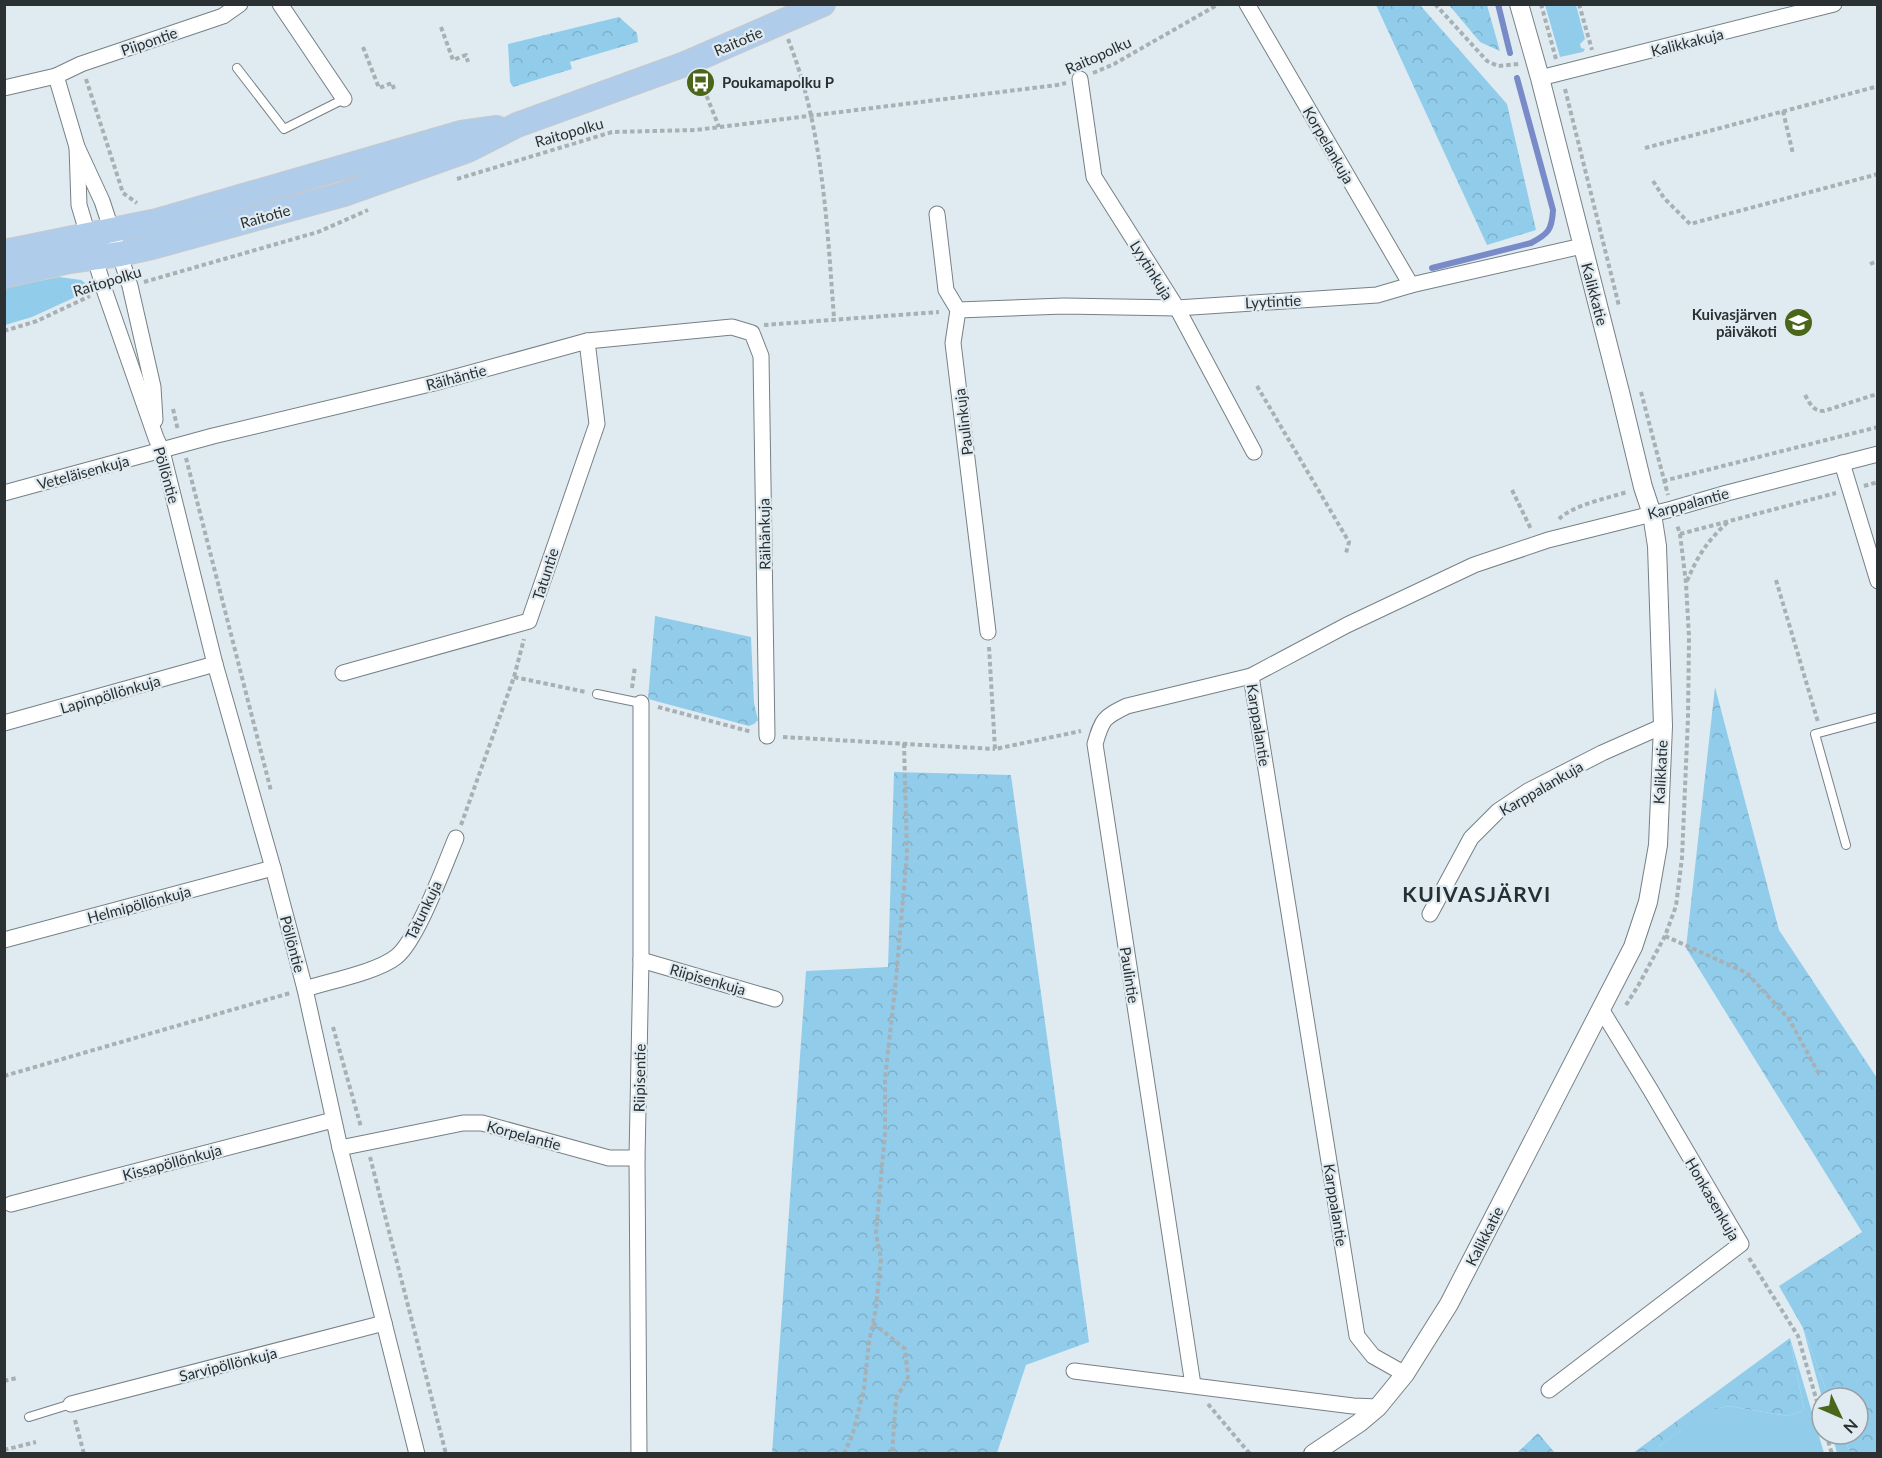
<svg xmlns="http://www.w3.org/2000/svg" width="1882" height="1458" viewBox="0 0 1882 1458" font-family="Lato,sans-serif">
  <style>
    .grass { fill: #91cdeb }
    .forest { fill: url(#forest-crowns) }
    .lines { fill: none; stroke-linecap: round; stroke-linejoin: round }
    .stream { stroke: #788bc8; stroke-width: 6 }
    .service-casing { stroke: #768085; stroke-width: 10 }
    .minor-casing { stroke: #768085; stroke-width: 17 }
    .tertiary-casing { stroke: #768085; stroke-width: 20 }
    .primary-casing { stroke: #c8c9ca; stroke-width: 26 }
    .path { stroke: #a7b1b5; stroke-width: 4; stroke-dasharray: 4.5 3; stroke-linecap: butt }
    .service { stroke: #fff; stroke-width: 8 }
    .minor { stroke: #fff; stroke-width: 15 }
    .tertiary { stroke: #fff; stroke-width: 18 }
    .primary { stroke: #afcceb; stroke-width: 24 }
    .labels { text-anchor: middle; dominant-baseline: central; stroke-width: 4.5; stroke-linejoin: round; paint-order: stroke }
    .street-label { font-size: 15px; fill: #2b3032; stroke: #e0ebf1 }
    .poi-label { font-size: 15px; font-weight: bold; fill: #2b3032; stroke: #e0ebf1; text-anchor: start }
    .district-label { font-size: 21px; font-weight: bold; letter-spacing: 1.5px; fill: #262f33; stroke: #e0ebf1 }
  </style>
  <defs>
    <pattern id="forest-crowns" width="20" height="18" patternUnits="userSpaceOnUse" patternTransform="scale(1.5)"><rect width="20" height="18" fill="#91cdeb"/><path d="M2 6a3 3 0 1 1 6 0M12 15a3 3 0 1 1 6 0" fill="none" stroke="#7db0ca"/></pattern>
  </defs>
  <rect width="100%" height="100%" fill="#e0ebf1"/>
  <g class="grass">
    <path d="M 1545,5 L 1576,5 L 1585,39 L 1580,44 L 1581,48 L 1585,49 L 1583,52 L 1560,57 Z"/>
    <path d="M 59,277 L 81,280 L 93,289 L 32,317 L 5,325 L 5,288 Z"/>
    <path d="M 1803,1328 L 1829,1398 L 1822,1398 Z"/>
    <path d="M 1790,1338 L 1824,1453 L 1812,1453 L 1812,1452 L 1776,1454 L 1663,1454 L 1659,1446 L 1707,1411 L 1728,1406 L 1788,1416 L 1804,1410 Z"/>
    <path d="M 1832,1434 L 1843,1434 L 1850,1453 L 1837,1453 Z"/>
  </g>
  <g class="forest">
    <path d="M 1376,5 L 1420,5 L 1507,104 L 1536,230 L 1487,245 Z"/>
    <path d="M 1449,5 L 1487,5 L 1500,51 L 1480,42 Z"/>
    <path d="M 619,17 L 637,33 L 638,42 L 570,62 L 572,69 L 513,87 L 510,82 L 508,44 Z"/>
    <path d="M 655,616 L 751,637 L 754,703 L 758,720 L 754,724 L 749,726 L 648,699 Z"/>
    <path d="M 1715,687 L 1779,930 L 1877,1078 L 1877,1453 L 1850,1453 L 1843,1434 L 1858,1434 L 1858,1398 L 1829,1398 L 1803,1328 L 1779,1286 L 1862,1232 L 1686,948 Z"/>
    <path d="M 894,772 L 1011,775 L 1089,1342 L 1026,1365 L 997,1453 L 772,1453 L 806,971 L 888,967 Z"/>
    <path d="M 1790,1338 L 1804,1410 L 1788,1416 L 1728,1406 L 1708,1411 L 1659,1446 L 1663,1453 L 1633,1453 Z"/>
    <path d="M 1538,1433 L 1555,1453 L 1517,1453 Z"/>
  </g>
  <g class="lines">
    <g class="stream">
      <path d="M 1498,4 L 1510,53"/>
      <path d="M 1432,268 L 1531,243 C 1548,234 1552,230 1553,210 L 1517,78"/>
    </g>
    <defs>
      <g id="service">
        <path d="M 237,68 L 284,129 L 344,99"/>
        <path d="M 597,694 L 641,703"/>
        <path d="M 1846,845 L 1815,734 L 1878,717"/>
        <path d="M 29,1417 L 71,1404"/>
      </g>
      <g id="minor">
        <path d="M 280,4 L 344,99"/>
        <path d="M 1247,4 L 1411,285"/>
        <path d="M 1540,78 L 1834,4"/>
        <path d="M 1080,79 L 1094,177 L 1177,308 L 1254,452"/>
        <path d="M 4,88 L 56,76"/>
        <path d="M 77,147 L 79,205 L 88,235 L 105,292 L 156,438 L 162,451 L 215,664 L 273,868 L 305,989 L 340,1148 L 417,1454"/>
        <path d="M 937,214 L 946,290 L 958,310 L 953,343 L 988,632"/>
        <path d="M 958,310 L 1064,306 L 1177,308 L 1377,295 L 1411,285 L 1582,246"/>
        <path d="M 155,420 L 153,387 L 130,286 L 102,201 L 77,147 L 56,76 L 81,64 L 223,16 L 240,4"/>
        <path d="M 1842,463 L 1878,581"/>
        <path d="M 4,493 L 213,436 L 434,383 L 587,341 L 732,327 L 752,333 L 761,356 L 767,736"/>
        <path d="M 343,673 L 529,621 L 597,424 L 587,341"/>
        <path d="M 4,723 L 215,664"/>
        <path d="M 1430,914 L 1471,838 L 1498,811 L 1528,791 L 1602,753 L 1663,726"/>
        <path d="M 4,940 L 273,868"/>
        <path d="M 641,960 L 775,999"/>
        <path d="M 305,989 C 330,981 377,972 396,957 C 417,941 445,864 456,838"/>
        <path d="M 340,1148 L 463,1123 L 482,1123 L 609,1158 L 637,1158"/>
        <path d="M 11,1204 L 333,1120"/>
        <path d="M 1074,1371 L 1353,1406 L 1378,1407"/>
        <path d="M 1405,1374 L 1373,1356 L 1357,1336 L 1251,676 L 1347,625 L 1474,565 L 1548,540 L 1672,509 L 1727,493 L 1878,454"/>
        <path d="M 1193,1385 L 1095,744 C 1102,719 1104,717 1127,706 L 1251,676"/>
        <path d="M 1549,1390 L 1741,1244 L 1650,1089 L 1601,1009"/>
        <path d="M 71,1404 L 384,1323"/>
        <path d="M 639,1454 L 637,1158 L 641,960 L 641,703"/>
      </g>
      <path id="tertiary" d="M 1313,1454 L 1359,1423 L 1378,1407 L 1405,1374 L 1449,1304 L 1633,947 L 1648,902 L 1658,845 L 1663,726 L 1657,546 L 1652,514 L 1643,487 L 1620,392 L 1540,78 L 1519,4"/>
      <g id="primary">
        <path d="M 4,252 L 157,221 L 461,133 L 497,128"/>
        <path d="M 4,276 L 69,261 L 120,254 L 152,247 L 344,194 L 468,150 L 517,125 L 685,64 L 823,4"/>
      </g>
    </defs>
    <use href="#service" class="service-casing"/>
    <use href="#minor" class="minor-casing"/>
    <use href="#tertiary" class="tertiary-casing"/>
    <use href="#primary" class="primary-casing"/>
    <g class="path">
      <path d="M 1435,4 L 1487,61 L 1498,66 L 1519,64"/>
      <path d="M 1541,4 L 1556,59"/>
      <path d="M 1579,4 L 1592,50"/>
      <path d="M 441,27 L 453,60 L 466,55 L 468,62"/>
      <path d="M 788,39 C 823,127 827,225 834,318"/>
      <path d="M 363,47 L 379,88 L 392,83 L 394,89"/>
      <path d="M 1093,73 L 1114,64 L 1219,4"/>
      <path d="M 86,79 L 123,193 L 137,203"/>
      <path d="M 701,82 L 719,127"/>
      <path d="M 1565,89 L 1619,306"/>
      <path d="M 1783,111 L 1793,154"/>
      <path d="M 1645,148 L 1875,87 L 1878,88"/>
      <path d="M 457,179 L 612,132 L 696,130 L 1057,85 L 1066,83"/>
      <path d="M 1653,181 L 1664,198 L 1690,224 L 1878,174"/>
      <path d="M 1870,264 L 1878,261"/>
      <path d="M 144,282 L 318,232 L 368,210"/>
      <path d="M 764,325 L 939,312"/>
      <path d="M 4,331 L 37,321 L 90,296"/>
      <path d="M 1257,386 L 1349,542 L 1346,553"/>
      <path d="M 1641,392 L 1668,495"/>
      <path d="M 1805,395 C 1810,404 1813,411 1824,411 L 1877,394"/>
      <path d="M 173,409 L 178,430"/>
      <path d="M 186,458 L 271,791"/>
      <path d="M 1663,481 L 1878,427"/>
      <path d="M 1864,486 L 1878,482"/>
      <path d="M 1512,490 L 1531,529"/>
      <path d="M 1559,519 C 1573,505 1608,498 1627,492"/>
      <path d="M 1680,534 L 1836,493"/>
      <path d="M 1776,580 L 1818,722"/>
      <path d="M 1687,581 C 1698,555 1708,540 1729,521"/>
      <path d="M 989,647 L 995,749 L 1081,731"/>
      <path d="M 514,677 L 586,692"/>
      <path d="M 632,688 L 635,666"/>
      <path d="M 658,707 L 752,732"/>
      <path d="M 783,737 L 995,749"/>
      <path d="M 461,825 L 514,677 L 524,639"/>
      <path d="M 1665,936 L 1747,973 L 1789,1019 L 1819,1074"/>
      <path d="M 1626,1005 L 1638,986 L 1665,936 L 1676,906 L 1682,858 L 1688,718 L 1689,637 L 1686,583 L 1680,534 L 1677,525"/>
      <path d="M 333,1027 L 361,1127"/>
      <path d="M 4,1076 L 290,993"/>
      <path d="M 370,1157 L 446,1454"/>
      <path d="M 1749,1258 L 1798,1336 L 1822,1419"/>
      <path d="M 873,1323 L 905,1349 L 908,1377 L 896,1399 L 892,1454"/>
      <path d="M 4,1381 L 17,1378"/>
      <path d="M 1208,1404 L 1250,1454"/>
      <path d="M 75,1420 L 84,1454"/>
      <path d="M 1826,1434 L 1832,1454"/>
      <path d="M 4,1450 L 36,1442"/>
      <path d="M 844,1454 L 853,1433 L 864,1389 L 869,1342 L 876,1308 L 881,1259 L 876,1233 L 885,1133 L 885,1079 L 896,979 L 907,854 L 904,743"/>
    </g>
    <use href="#service" class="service"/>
    <use href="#minor" class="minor"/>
    <use href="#tertiary" class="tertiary"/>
    <use href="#primary" class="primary"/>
  </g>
  <defs>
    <symbol id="bus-disc" viewBox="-11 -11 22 22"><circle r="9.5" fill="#49661a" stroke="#e0ebf1"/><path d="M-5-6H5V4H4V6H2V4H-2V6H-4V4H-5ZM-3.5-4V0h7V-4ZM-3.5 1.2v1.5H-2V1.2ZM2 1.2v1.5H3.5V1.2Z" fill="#fff"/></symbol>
    <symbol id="school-disc" viewBox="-11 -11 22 22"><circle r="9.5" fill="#49661a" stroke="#e0ebf1"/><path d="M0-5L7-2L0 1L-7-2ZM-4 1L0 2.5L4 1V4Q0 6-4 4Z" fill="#fff"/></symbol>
  </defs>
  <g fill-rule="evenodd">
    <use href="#bus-disc" x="684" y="66" width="33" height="33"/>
    <use href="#school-disc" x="1782" y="306" width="33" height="33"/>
  </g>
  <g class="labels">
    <g class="street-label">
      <text transform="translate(149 41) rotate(-19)">Piipontie</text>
      <text transform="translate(738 41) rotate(-23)">Raitotie</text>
      <text transform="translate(1687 42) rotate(-14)">Kalikkakuja</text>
      <text transform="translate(1098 55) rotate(-24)">Raitopolku</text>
      <text transform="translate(569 132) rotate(-16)">Raitopolku</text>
      <text transform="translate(1329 145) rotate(60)">Korpelankuja</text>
      <text transform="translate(265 216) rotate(-16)">Raitotie</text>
      <text transform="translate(1152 270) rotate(58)">Lyytinkuja</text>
      <text transform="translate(107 281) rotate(-17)">Raitopolku</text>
      <text transform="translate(1595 294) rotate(75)">Kalikkatie</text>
      <text transform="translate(1273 301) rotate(-3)">Lyytintie</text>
      <text transform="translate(456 377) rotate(-15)">Räihäntie</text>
      <text transform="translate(963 422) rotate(-97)">Paulinkuja</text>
      <text transform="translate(83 472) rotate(-15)">Veteläisenkuja</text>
      <text transform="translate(167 475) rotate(74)">Pöllöntie</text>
      <text transform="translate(1688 503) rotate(-15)">Karppalantie</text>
      <text transform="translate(764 534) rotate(-91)">Räihänkuja</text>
      <text transform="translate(545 574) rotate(-72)">Tatuntie</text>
      <text transform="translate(110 694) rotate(-16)">Lapinpöllönkuja</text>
      <text transform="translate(1259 725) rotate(81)">Karppalantie</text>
      <text transform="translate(1660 772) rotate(-87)">Kalikkatie</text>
      <text transform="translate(1541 788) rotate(-30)">Karppalankuja</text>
      <text transform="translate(139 904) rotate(-15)">Helmipöllönkuja</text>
      <text transform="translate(423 910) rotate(-64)">Tatunkuja</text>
      <text transform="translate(293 944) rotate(75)">Pöllöntie</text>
      <text transform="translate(1130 975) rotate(81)">Paulintie</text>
      <text transform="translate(708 979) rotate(16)">Riipisenkuja</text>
      <text transform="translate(639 1078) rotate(-89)">Riipisentie</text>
      <text transform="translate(524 1135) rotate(15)">Korpelantie</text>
      <text transform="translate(172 1162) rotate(-15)">Kissapöllönkuja</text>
      <text transform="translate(1713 1199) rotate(60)">Honkasenkuja</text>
      <text transform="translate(1336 1205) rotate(81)">Karppalantie</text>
      <text transform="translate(1484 1236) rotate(-63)">Kalikkatie</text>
      <text transform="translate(228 1364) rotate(-14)">Sarvipöllönkuja</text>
    </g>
    <g class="poi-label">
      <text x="722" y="82">Poukamapolku P</text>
      <text x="1777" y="314" text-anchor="end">Kuivasjärven<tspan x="1777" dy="17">päiväkoti</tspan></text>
    </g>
    <g class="district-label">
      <text x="1477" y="893">KUIVASJÄRVI</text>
    </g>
  </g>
  <rect width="1882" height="1458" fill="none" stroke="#2b3032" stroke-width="12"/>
  <g transform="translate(1840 1416) rotate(134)"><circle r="28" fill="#e0ebf1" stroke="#98a0a5" stroke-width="1.5"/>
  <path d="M0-4.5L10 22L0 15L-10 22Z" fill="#49661a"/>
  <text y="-9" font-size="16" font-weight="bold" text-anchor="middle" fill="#2b3032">N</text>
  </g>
</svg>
